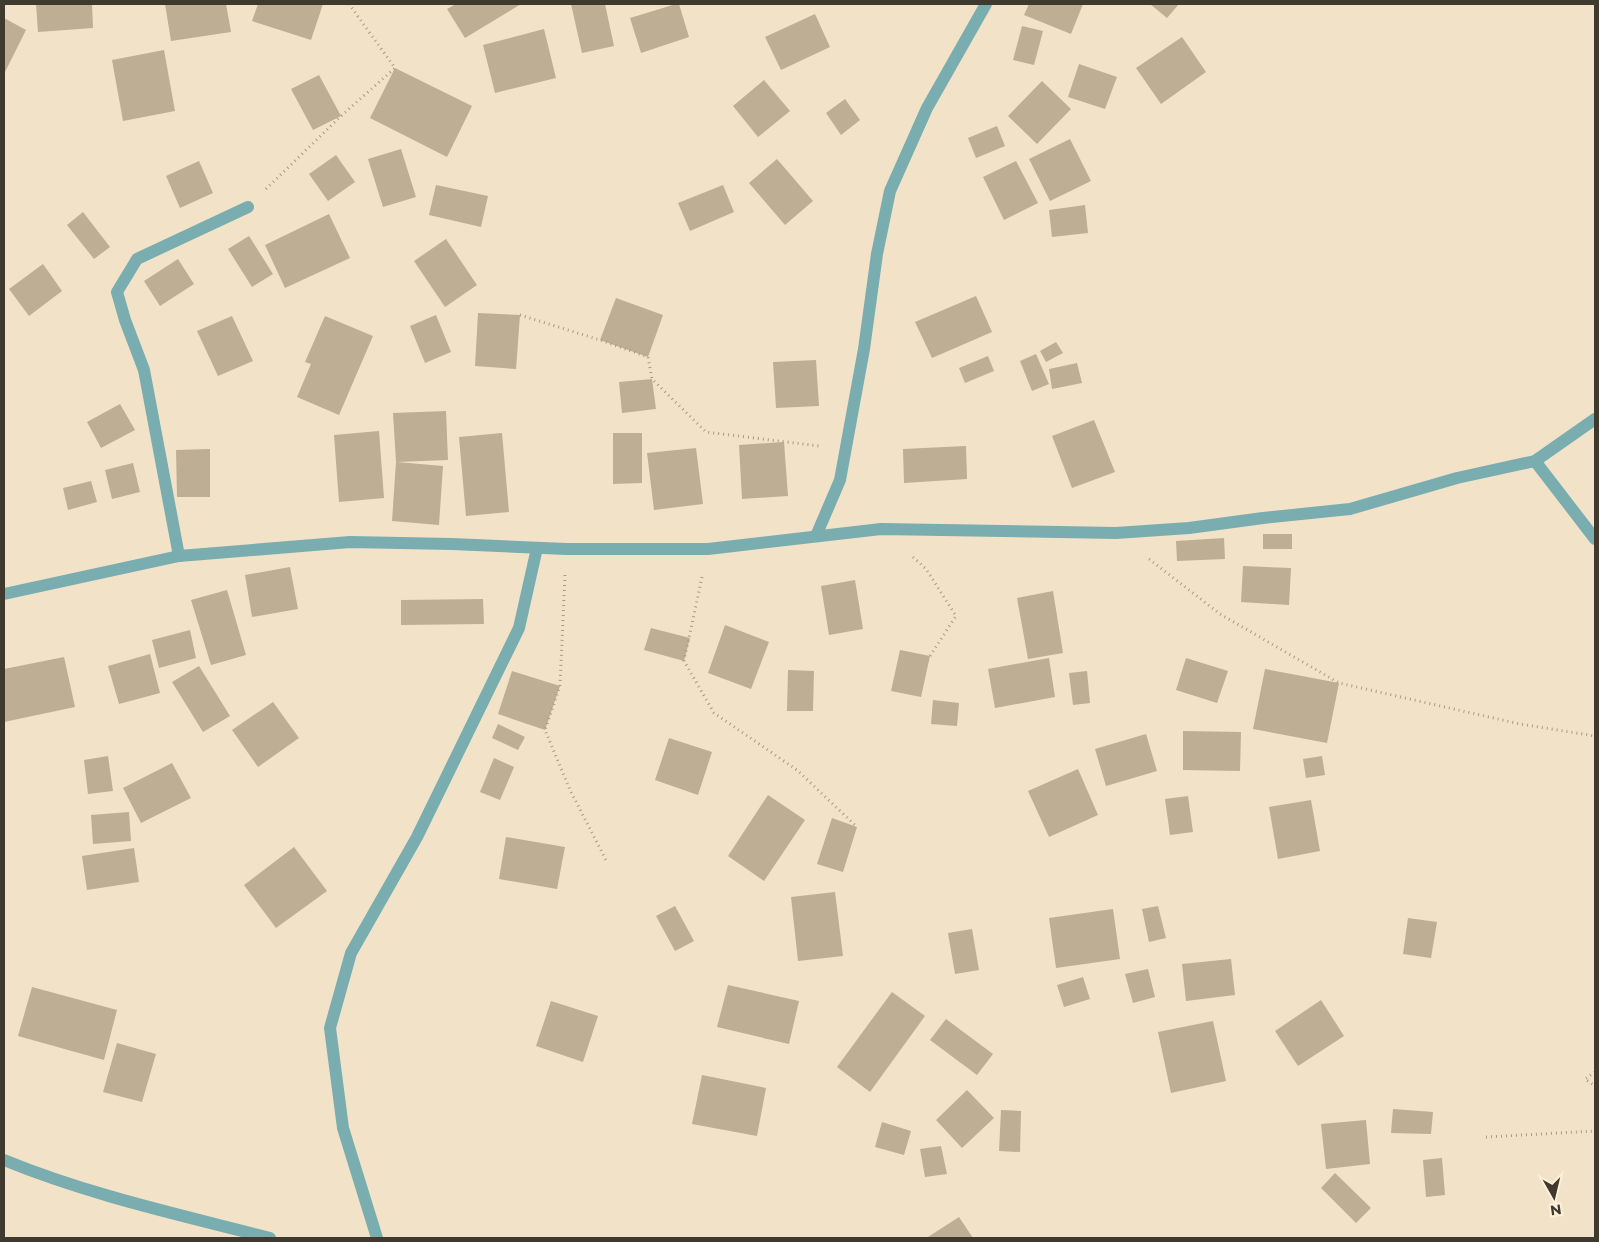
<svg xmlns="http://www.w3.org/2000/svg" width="1599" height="1242" viewBox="0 0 1599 1242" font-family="Montserrat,sans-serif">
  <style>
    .building { fill: #bdae94 }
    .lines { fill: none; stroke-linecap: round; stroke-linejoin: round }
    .path { stroke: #a79c87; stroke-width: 3; stroke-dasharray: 1 4; stroke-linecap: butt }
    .minor { stroke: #7aadaf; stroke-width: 12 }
    .tertiary { stroke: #7aadaf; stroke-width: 12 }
  </style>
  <rect width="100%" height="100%" fill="#f2e3c8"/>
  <g class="building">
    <path d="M 36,4 L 92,4 L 93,28 L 38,32 Z"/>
    <path d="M 165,4 L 226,4 L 231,32 L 171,41 Z"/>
    <path d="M 258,4 L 323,4 L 311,40 L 252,21 Z"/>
    <path d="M 456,4 L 521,4 L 465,38 L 447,9 Z"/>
    <path d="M 571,4 L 605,4 L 614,46 L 582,53 Z"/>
    <path d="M 676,4 L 679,4 L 689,37 L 641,53 L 630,18 Z"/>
    <path d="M 1029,4 L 1083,4 L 1071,34 L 1024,15 Z"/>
    <path d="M 1150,4 L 1179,4 L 1167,18 Z"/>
    <path d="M 815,14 L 830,47 L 781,70 L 765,37 Z"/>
    <path d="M 4,18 L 26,30 L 4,74 Z"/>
    <path d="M 1022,26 L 1043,31 L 1034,65 L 1013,60 Z"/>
    <path d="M 544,29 L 556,78 L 495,93 L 483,45 Z"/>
    <path d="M 1182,37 L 1206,72 L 1161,104 L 1136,68 Z"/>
    <path d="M 164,50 L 175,111 L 123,121 L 112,60 Z"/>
    <path d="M 1079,64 L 1117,77 L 1105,109 L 1068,97 Z"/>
    <path d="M 395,68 L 472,106 L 447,157 L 370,118 Z"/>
    <path d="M 319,75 L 341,116 L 313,130 L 291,89 Z"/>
    <path d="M 764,80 L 790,111 L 758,137 L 733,106 Z"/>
    <path d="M 1042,81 L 1071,109 L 1037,144 L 1008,116 Z"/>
    <path d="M 845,99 L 860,120 L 841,135 L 826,113 Z"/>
    <path d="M 997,126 L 1005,146 L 976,158 L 968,138 Z"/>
    <path d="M 1070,139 L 1091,181 L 1050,201 L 1029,159 Z"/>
    <path d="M 401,149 L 416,197 L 383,207 L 368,159 Z"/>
    <path d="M 336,155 L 355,182 L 328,201 L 309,174 Z"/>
    <path d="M 777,159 L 813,201 L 785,225 L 749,183 Z"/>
    <path d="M 199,161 L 213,193 L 180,208 L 166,176 Z"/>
    <path d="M 1016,161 L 1038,203 L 1004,220 L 983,177 Z"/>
    <path d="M 436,185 L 488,196 L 481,227 L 429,215 Z"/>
    <path d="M 723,185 L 734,212 L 690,231 L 678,203 Z"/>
    <path d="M 1085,205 L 1088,233 L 1052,237 L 1049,210 Z"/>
    <path d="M 83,212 L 110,247 L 94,259 L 67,225 Z"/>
    <path d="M 329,214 L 350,258 L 285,288 L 265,245 Z"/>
    <path d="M 249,236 L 273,274 L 252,287 L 228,249 Z"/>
    <path d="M 446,239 L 477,285 L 445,307 L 414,261 Z"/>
    <path d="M 178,259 L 194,284 L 160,306 L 144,281 Z"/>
    <path d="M 43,264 L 62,291 L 29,316 L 9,289 Z"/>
    <path d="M 976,296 L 992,332 L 932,358 L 915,322 Z"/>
    <path d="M 616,298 L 663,315 L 648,357 L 600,340 Z"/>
    <path d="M 478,313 L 520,315 L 516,369 L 475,366 Z"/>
    <path d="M 436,315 L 451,352 L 425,363 L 410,326 Z"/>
    <path d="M 232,316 L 253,361 L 218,376 L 197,331 Z"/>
    <path d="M 325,316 L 373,336 L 339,415 L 297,397 L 311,364 L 305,362 Z"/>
    <path d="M 1056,342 L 1063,353 L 1046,362 L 1040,351 Z"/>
    <path d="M 1036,354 L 1049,384 L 1032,391 L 1020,361 Z"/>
    <path d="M 988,356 L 994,371 L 965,383 L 959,368 Z"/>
    <path d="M 816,360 L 819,406 L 776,408 L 773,362 Z"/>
    <path d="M 1077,363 L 1082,383 L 1052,389 L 1049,369 Z"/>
    <path d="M 652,379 L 656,409 L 622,413 L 619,382 Z"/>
    <path d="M 120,404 L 135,430 L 101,448 L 87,422 Z"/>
    <path d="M 446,411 L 448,460 L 397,462 L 443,466 L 439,525 L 392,521 L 396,462 L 393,413 Z"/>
    <path d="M 1094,420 L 1115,472 L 1072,488 L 1052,436 Z"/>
    <path d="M 379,431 L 384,498 L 339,502 L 334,435 Z"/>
    <path d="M 502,433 L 509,512 L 466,516 L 459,437 Z"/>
    <path d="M 613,433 L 642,433 L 642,483 L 613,484 Z"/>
    <path d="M 784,442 L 788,496 L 742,499 L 739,445 Z"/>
    <path d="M 966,446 L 967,479 L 904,483 L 903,449 Z"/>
    <path d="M 696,448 L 703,504 L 654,510 L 647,453 Z"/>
    <path d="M 210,449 L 210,497 L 177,497 L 176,450 Z"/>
    <path d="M 133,463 L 140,492 L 112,499 L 105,470 Z"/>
    <path d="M 91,481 L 97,502 L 68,510 L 63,488 Z"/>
    <rect x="1263" y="534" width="29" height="15"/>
    <path d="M 1224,538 L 1225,559 L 1177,561 L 1176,541 Z"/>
    <path d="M 1243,566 L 1291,568 L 1289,605 L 1241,602 Z"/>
    <path d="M 290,567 L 298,609 L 252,617 L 245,575 Z"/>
    <path d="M 855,580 L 863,629 L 829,635 L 821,586 Z"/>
    <path d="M 227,590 L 246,655 L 211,665 L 191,600 Z"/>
    <path d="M 1053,591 L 1063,653 L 1028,659 L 1017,598 Z"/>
    <path d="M 483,599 L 484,624 L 401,625 L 401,600 Z"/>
    <path d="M 725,625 L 769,642 L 751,689 L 708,673 Z"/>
    <path d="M 651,628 L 690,638 L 684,661 L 644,650 Z"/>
    <path d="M 190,630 L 196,658 L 159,668 L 152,640 Z"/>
    <path d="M 900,650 L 930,656 L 921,697 L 891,691 Z"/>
    <path d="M 150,654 L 160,693 L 119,704 L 108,666 Z"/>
    <path d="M 64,657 L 75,707 L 4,722 L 4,669 Z"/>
    <path d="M 1049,658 L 1055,697 L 995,708 L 988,669 Z"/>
    <path d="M 1186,658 L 1228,671 L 1217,703 L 1176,690 Z"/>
    <path d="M 199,666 L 230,716 L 203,732 L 172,682 Z"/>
    <path d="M 1265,669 L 1339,683 L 1327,743 L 1253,729 Z"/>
    <path d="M 788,670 L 814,671 L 813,711 L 787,711 Z"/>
    <path d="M 512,671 L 560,686 L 545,730 L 498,714 Z"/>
    <path d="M 1087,671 L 1090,703 L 1073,705 L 1069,673 Z"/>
    <path d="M 933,700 L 959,703 L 957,726 L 931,724 Z"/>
    <path d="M 273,702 L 299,738 L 258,767 L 232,730 Z"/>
    <path d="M 498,724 L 525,737 L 518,750 L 492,738 Z"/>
    <path d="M 1183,731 L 1241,732 L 1240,771 L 1183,770 Z"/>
    <path d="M 1146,734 L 1157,771 L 1106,786 L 1095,749 Z"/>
    <path d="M 669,738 L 712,752 L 698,795 L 655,780 Z"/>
    <path d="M 108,756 L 113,791 L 88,794 L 84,760 Z"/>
    <path d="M 1322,756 L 1325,775 L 1306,778 L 1303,759 Z"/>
    <path d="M 494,758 L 514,767 L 500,800 L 480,792 Z"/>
    <path d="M 172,763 L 191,798 L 141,823 L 123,788 Z"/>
    <path d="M 1078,769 L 1098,815 L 1049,837 L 1028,791 Z"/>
    <path d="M 768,795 L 805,820 L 764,881 L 728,856 Z"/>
    <path d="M 1188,796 L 1193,832 L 1170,835 L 1165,799 Z"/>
    <path d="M 1311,800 L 1320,851 L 1278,859 L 1269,807 Z"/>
    <path d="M 129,812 L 131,841 L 93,844 L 91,815 Z"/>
    <path d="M 832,818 L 857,827 L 843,872 L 817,864 Z"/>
    <path d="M 506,837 L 565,847 L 557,889 L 499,879 Z"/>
    <path d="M 294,847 L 327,891 L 276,928 L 244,885 Z"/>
    <path d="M 134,848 L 139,882 L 87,890 L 82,856 Z"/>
    <path d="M 835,892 L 843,956 L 798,961 L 791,897 Z"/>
    <path d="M 675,906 L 694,941 L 675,951 L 656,916 Z"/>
    <path d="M 1158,906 L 1166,938 L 1149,942 L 1142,909 Z"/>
    <path d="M 1113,909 L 1120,959 L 1056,968 L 1049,918 Z"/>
    <path d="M 1408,918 L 1437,922 L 1431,958 L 1403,954 Z"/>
    <path d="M 972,929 L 979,970 L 955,974 L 948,933 Z"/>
    <path d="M 1231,959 L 1235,995 L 1186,1001 L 1182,964 Z"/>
    <path d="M 1148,969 L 1155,997 L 1133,1003 L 1125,974 Z"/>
    <path d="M 1083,977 L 1090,999 L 1064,1007 L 1057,985 Z"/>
    <path d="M 728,985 L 799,1001 L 789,1044 L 717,1027 Z"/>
    <path d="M 32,987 L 117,1010 L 104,1060 L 18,1036 Z"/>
    <path d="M 892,992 L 925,1016 L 870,1092 L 837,1067 Z"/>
    <path d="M 1321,1000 L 1344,1036 L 1298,1066 L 1275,1031 Z"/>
    <path d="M 551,1001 L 598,1016 L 583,1062 L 536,1046 Z"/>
    <path d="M 946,1019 L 993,1054 L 977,1075 L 930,1040 Z"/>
    <path d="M 1213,1021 L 1226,1081 L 1171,1093 L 1158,1032 Z"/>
    <path d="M 117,1043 L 156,1054 L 142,1102 L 103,1092 Z"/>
    <path d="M 702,1075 L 766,1088 L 757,1136 L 692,1124 Z"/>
    <path d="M 967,1090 L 994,1118 L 962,1148 L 936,1120 Z"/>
    <path d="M 1393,1109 L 1433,1112 L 1431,1134 L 1391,1133 Z"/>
    <path d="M 1001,1110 L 1021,1111 L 1020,1152 L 999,1151 Z"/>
    <path d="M 1366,1120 L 1370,1164 L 1326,1169 L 1321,1124 Z"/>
    <path d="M 882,1122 L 911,1131 L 904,1155 L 875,1147 Z"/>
    <path d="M 941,1146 L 947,1174 L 925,1177 L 920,1149 Z"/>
    <path d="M 1442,1158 L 1445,1195 L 1426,1197 L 1423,1160 Z"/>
    <path d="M 1335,1173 L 1371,1208 L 1356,1223 L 1321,1188 Z"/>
    <path d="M 959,1217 L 973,1238 L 929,1238 L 928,1237 Z"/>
  </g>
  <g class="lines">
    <g class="path">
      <path d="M 266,189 L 341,116 L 395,68 L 349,4"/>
      <path d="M 520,315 L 600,340 L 648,357 L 652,379 L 706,432 L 819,446"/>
      <path d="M 913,557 L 926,569 L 956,616 L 930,656"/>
      <path d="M 1149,559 L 1220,614 L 1339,683 L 1520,724 L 1595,736"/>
      <path d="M 565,575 L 560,686 L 545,730 L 570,790 L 607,862"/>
      <path d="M 702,577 L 684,661 L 714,713 L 797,770 L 857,827"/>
      <path d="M 1595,1072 L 1585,1079 L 1595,1086"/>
      <path d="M 1486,1137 L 1595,1131"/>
    </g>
    <g class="minor">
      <path d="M 1535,461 L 1595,539"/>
      <path d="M 816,536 L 840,480 L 864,349 L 877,254 L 890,191 L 927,108 L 986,4"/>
      <path d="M 179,556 L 144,370 L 125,320 L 117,292 L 137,259 L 248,207"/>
      <path d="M 4,594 L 179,556 L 350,542 L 452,544 L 566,549 L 708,549 L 881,529 L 1116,533 L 1189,528 L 1263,518 L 1350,509 L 1457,478 L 1535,461 L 1595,419"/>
      <path d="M 377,1238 L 343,1128 L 330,1028 L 351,953 L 417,837 L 519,628 L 537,548"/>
    </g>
    <path class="tertiary" d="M 4,1160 C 89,1195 181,1215 270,1238"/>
  </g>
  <rect width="1599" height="1242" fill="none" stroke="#3f392e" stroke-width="10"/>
  <g transform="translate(1554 1197) rotate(172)" stroke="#fdf1db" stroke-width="4" paint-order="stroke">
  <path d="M0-4L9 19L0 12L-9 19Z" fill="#3f392e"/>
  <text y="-8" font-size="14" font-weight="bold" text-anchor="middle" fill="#3f392e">N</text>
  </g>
</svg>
